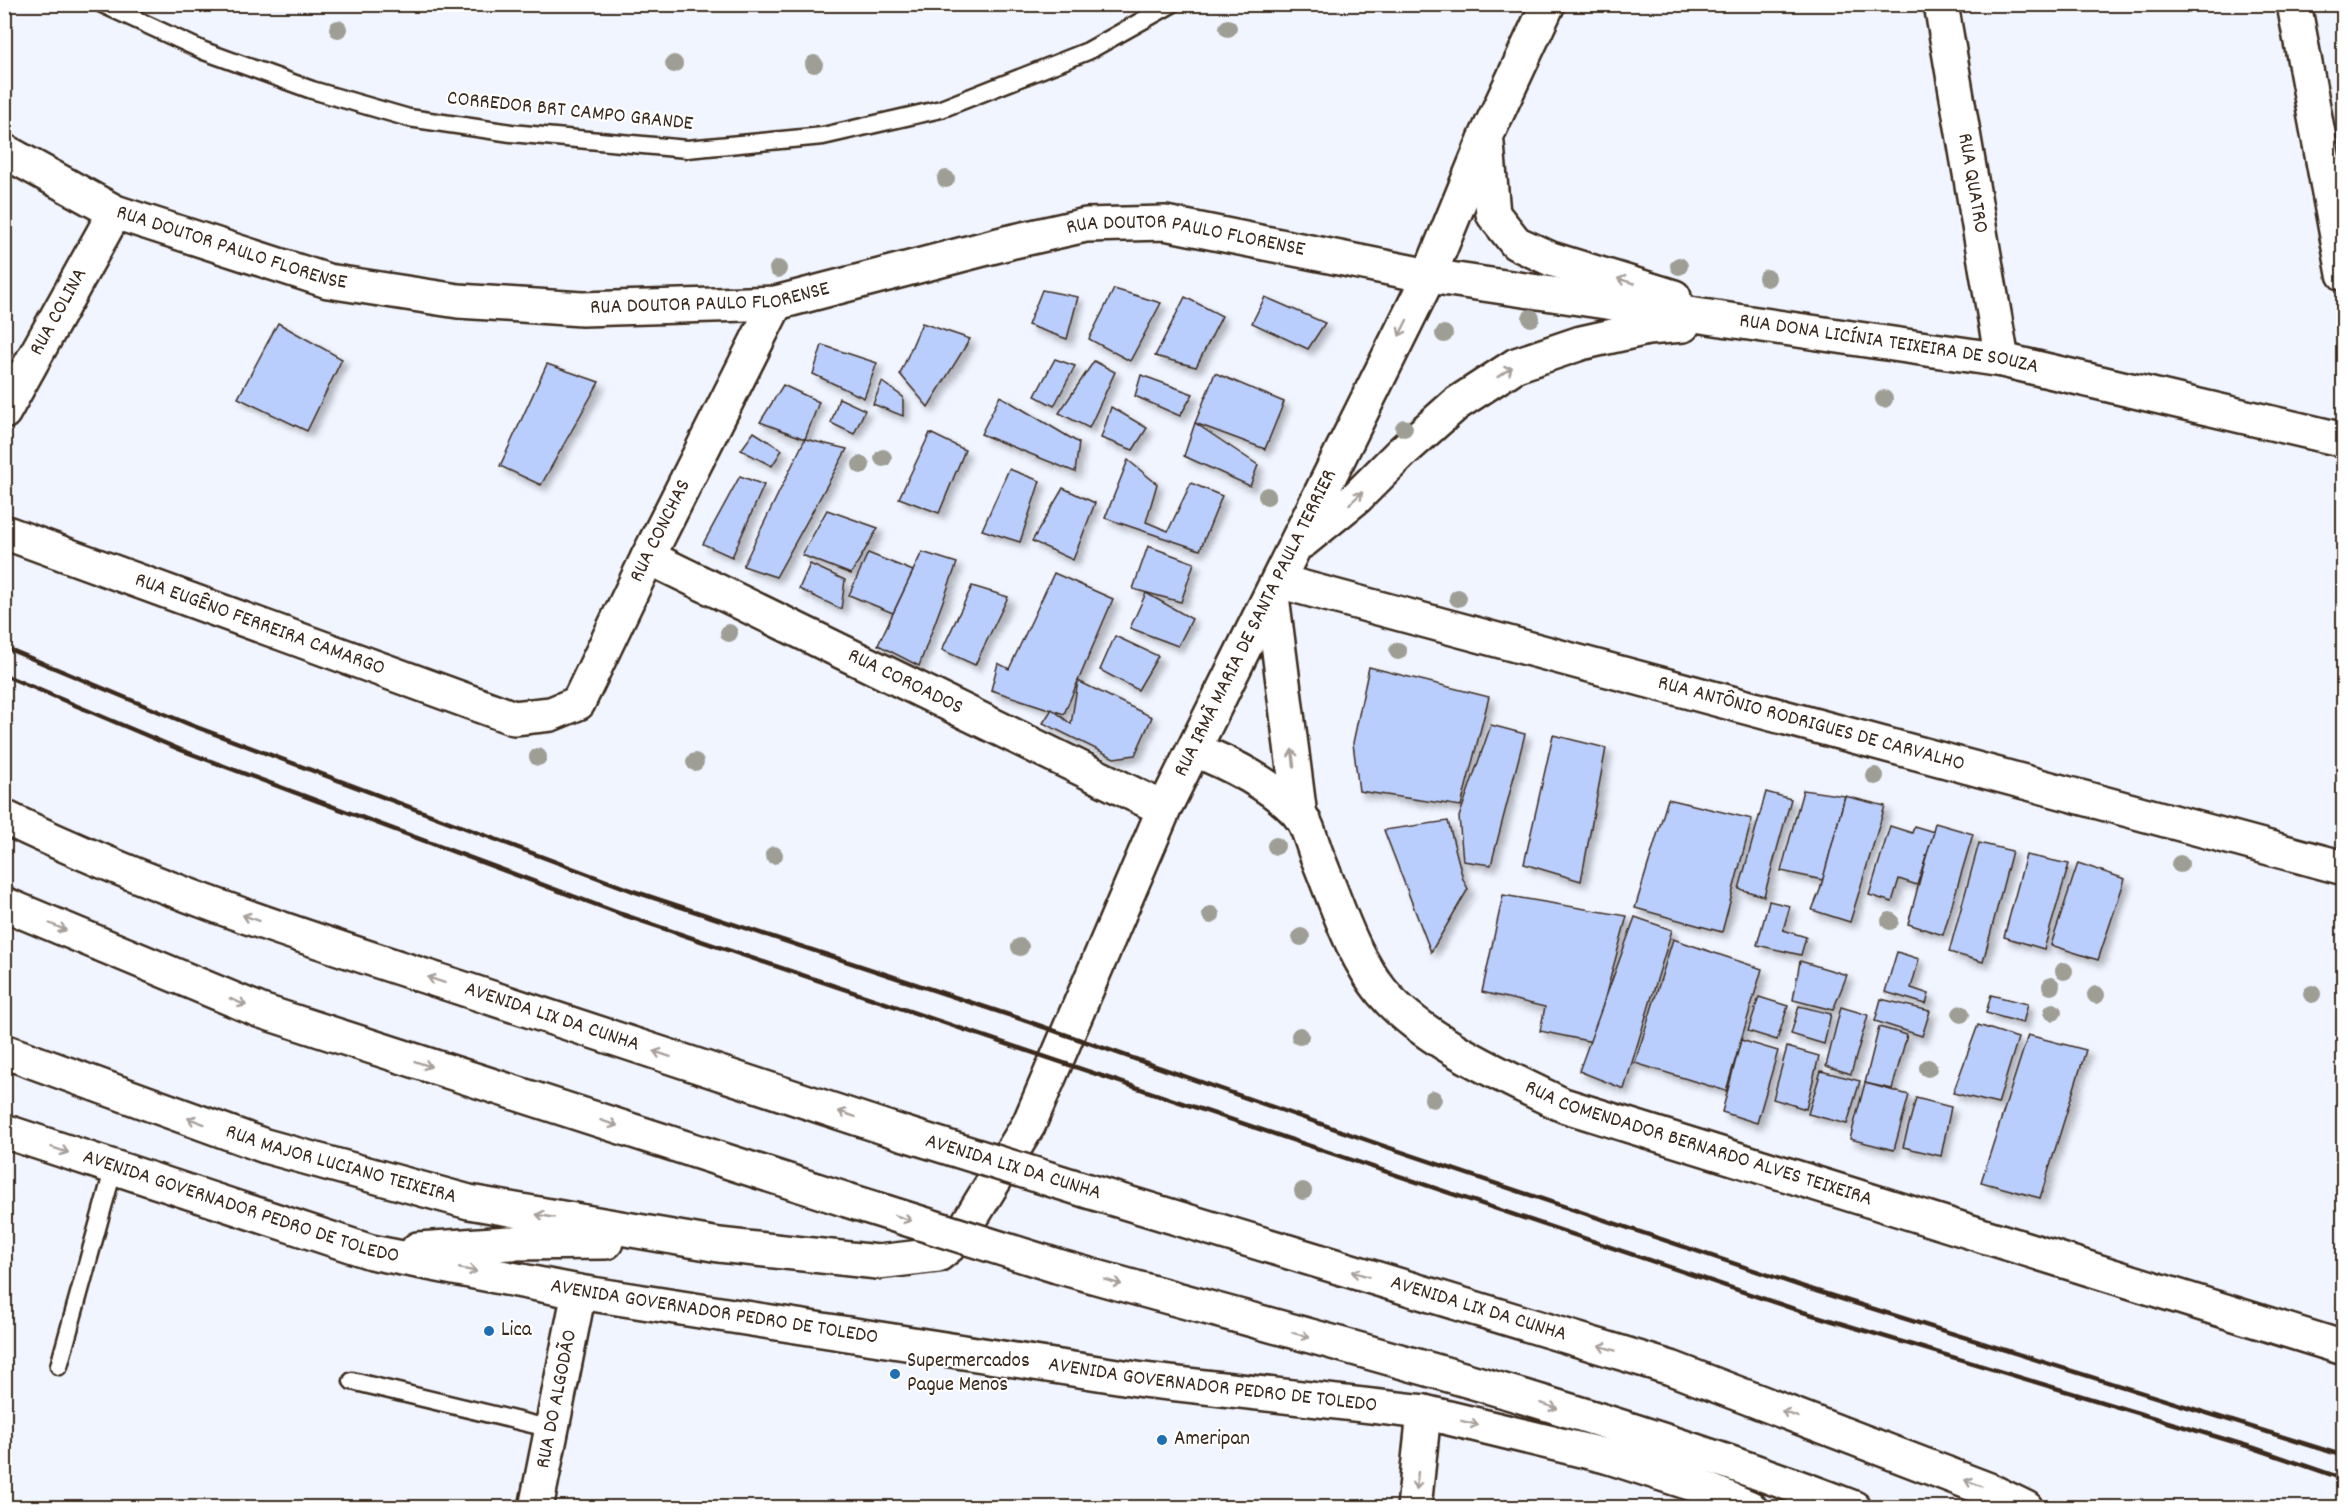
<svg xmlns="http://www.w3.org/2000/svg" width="2348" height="1512" viewBox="0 0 2348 1512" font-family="Dekko,sans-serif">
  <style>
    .building { fill: #bacefd; stroke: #3b2a1e; stroke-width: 1.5; filter: url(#shadow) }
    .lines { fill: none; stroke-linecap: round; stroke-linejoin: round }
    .service-casing { stroke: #3b2a1e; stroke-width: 21 }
    .minor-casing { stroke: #3b2a1e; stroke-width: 38 }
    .secondary-casing { stroke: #3b2a1e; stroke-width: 38 }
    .trunk-casing { stroke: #3b2a1e; stroke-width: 38 }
    .service { stroke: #fff; stroke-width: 16 }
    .minor { stroke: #fff; stroke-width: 33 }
    .secondary { stroke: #fff; stroke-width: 33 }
    .trunk { stroke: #fff; stroke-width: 33 }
    .rail { stroke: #3b2a1e; stroke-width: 4.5 }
    .trunk-bridge-casing { stroke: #3b2a1e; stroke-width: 38; stroke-linecap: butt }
    .trunk-bridge { stroke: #fff; stroke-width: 33 }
    .tree { fill: #9e9e95 }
    .oneway { stroke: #a79f9a }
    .poi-dot { fill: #1f6fb2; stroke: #fff; stroke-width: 2 }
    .labels { text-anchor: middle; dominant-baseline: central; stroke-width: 4.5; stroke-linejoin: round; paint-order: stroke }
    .street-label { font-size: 21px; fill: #3b2a1e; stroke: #fff }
    .poi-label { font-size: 21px; fill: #3b2a1e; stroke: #fff; text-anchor: start }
  </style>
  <defs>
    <filter id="shadow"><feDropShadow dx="5.5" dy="5.5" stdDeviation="3" flood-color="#0004"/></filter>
  </defs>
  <rect width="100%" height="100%" fill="#f1f5ff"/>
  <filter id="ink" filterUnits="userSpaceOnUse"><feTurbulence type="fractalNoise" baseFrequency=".0167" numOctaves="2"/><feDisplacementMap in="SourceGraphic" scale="12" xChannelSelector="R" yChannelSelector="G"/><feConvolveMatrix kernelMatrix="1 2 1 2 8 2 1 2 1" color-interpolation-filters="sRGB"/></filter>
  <g filter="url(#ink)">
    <g class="building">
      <path d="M 1114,289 L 1161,303 L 1130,361 L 1089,339 Z"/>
      <path d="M 1042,290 L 1078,297 L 1067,339 L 1028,325 Z"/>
      <path d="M 1185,297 L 1222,316 L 1196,367 L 1155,356 Z"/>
      <path d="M 1265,297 L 1325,323 L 1308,349 L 1252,323 Z"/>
      <path d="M 278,323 L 342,359 L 307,431 L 238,398 Z"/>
      <path d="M 922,323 L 970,339 L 928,407 L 900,374 Z"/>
      <path d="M 822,345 L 877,363 L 864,398 L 813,374 Z"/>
      <path d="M 1055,359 L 1075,366 L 1054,406 L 1035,396 Z"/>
      <path d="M 1094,361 L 1115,372 L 1089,428 L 1059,413 Z"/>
      <path d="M 547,364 L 599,382 L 541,485 L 500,466 Z"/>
      <path d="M 1215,373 L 1284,402 L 1265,449 L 1195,423 Z"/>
      <path d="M 1141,375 L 1193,394 L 1180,416 L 1135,396 Z"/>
      <path d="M 882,382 L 903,397 L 903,416 L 873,404 Z"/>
      <path d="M 783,385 L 819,402 L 805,439 L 760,422 Z"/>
      <path d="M 1000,396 L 1079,443 L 1075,472 L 981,434 Z"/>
      <path d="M 839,398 L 865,410 L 854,434 L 831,423 Z"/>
      <path d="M 1111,407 L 1147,428 L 1133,450 L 1101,438 Z"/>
      <path d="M 1195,423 L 1258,465 L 1250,486 L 1184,456 Z"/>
      <path d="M 754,432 L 782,450 L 772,466 L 741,450 Z"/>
      <path d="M 930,433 L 965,450 L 939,513 L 899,498 Z"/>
      <path d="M 805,439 L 847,449 L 776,577 L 743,566 Z"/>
      <path d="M 1128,460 L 1157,484 L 1146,522 L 1168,531 L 1191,483 L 1222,496 L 1200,550 L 1105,518 Z"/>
      <path d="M 1009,469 L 1040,481 L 1020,542 L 982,530 Z"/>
      <path d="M 740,476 L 764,485 L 732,557 L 703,544 Z"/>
      <path d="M 1063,488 L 1095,503 L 1073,560 L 1032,541 Z"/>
      <path d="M 827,510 L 878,528 L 851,574 L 802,555 Z"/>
      <path d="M 1148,546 L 1194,563 L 1181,602 L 1133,589 Z"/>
      <path d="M 922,552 L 957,563 L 919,666 L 878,645 Z"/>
      <path d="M 868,553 L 913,571 L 893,613 L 849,595 Z"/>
      <path d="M 810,564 L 845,580 L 841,609 L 799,589 Z"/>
      <path d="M 1054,573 L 1113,599 L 1064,714 L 991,690 L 998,663 L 1009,669 Z"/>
      <path d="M 972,586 L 1008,597 L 975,665 L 942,650 Z"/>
      <path d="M 1146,593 L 1192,619 L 1178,646 L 1130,628 Z"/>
      <path d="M 1115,636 L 1158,656 L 1138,690 L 1100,670 Z"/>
      <path d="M 1369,667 L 1489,697 L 1461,806 L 1359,791 L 1353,743 Z"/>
      <path d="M 1078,681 L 1152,717 L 1135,755 L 1114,758 L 1043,723 L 1052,709 L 1071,724 Z"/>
      <path d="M 1491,725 L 1525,734 L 1491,865 L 1463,861 L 1459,817 Z"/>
      <path d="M 1553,735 L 1606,748 L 1581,881 L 1524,864 Z"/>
      <path d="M 1803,790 L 1845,796 L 1823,880 L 1781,871 Z"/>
      <path d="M 1766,792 L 1791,799 L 1764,896 L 1739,889 Z"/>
      <path d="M 1845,796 L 1885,806 L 1850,922 L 1812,910 L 1820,890 Z"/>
      <path d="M 1668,799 L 1752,819 L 1722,932 L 1635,908 Z"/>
      <path d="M 1448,821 L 1463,879 L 1468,889 L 1431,952 L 1384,830 Z"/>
      <path d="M 1935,823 L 1973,834 L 1943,935 L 1908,924 Z"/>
      <path d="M 1890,826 L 1912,833 L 1914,826 L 1934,832 L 1917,885 L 1899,879 L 1892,902 L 1869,895 Z"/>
      <path d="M 1979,843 L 2012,851 L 1983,962 L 1949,952 Z"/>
      <path d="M 2026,855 L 2069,864 L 2044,949 L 2004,937 Z"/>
      <path d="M 2078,863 L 2125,879 L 2098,960 L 2051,945 Z"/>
      <path d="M 1503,895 L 1627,916 L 1593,1042 L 1540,1031 L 1545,1007 L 1482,992 Z"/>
      <path d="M 1769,901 L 1790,906 L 1783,930 L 1806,937 L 1801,955 L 1757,945 Z"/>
      <path d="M 1635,917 L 1672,930 L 1624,1089 L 1579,1071 Z"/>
      <path d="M 1673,939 L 1762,969 L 1726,1091 L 1635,1063 Z"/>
      <path d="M 1897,952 L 1919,959 L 1911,988 L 1929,994 L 1926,1004 L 1885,992 Z"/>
      <path d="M 1800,961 L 1847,975 L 1833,1010 L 1793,1000 Z"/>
      <path d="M 1991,995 L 2028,1004 L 2023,1023 L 1986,1013 Z"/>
      <path d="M 1759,997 L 1788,1006 L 1777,1040 L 1748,1031 Z"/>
      <path d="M 1881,999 L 1930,1011 L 1922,1036 L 1875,1021 Z"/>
      <path d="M 1799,1006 L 1831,1014 L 1824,1044 L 1791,1034 Z"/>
      <path d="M 1841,1007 L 1868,1015 L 1851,1074 L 1826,1066 Z"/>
      <path d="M 1978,1025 L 2018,1038 L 1998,1104 L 1953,1093 Z"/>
      <path d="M 1879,1027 L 1907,1035 L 1892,1089 L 1865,1083 Z"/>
      <path d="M 2028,1035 L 2086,1050 L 2040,1198 L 1981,1182 Z"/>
      <path d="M 1741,1040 L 1778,1051 L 1757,1123 L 1722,1112 Z"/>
      <path d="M 1787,1047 L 1819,1056 L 1806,1109 L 1773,1099 Z"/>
      <path d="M 1821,1071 L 1860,1081 L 1847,1124 L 1808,1114 Z"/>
      <path d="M 1865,1083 L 1909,1095 L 1894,1150 L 1850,1139 Z"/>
      <path d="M 1916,1098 L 1951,1107 L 1941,1156 L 1903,1147 Z"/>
    </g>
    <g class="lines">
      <defs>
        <g id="service">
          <path d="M 102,4 L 204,51 L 312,90 L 409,118 L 511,133 L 687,149 L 823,136 L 941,109 L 1088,51 L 1172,4"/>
          <path d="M 59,1366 L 114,1167"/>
          <path d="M 352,1381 L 552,1429"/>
        </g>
        <g id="minor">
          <path id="s1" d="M 1941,4 L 2002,360"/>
          <path d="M 2294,4 L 2344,274"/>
          <path id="s2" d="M 4,151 L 115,212 L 328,281 L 458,301 L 582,309 L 776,303 L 1010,242 L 1086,225 L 1165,223 L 1429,276"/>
          <path id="s3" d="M 4,412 L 115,212"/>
          <path id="s4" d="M 4,532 L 514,718 L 551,714 L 578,703 L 648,557 L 776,303"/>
          <path id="s5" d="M 648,557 L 1164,809"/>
          <path id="s6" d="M 1278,581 L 2344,868"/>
          <path id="s7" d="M 1195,750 C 1233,765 1271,784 1299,814 C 1308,824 1312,844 1317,856 C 1336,901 1351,954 1382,992 C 1423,1041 1506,1077 1563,1105 L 2344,1348"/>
          <path id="s8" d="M 536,1508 L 579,1292"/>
          <path d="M 1414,1508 L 1424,1412"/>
        </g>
        <g id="secondary">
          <path d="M 1487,144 L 1493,214 L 1516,243 L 1551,259 L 1674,297"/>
          <path id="s9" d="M 1429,276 L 2002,360 L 2344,440"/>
          <path d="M 1303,541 L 1356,498 L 1402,452 L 1456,404 L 1516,365 L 1581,343 L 1648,328 L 1683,325"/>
          <path d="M 1272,596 L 1300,816"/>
          <path id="s10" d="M 4,1051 L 265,1146 L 469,1202 L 719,1245 L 878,1262 L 938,1255 L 959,1238 L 1029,1124 L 1164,809 L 1429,276 L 1486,137 L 1548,4"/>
          <path id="s11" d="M 4,1131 L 371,1252 L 579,1292 L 1143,1380 L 1424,1412 L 1606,1456 L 1696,1485 L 1750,1508"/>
          <path d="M 418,1249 L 510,1243 L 606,1242"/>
        </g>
        <g id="trunk">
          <path id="s12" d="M 4,817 C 148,887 300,936 452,985 C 602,1034 752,1084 902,1133"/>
          <path d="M 4,904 L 261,1011 L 847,1200"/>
          <path id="s13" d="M 1088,1191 L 1671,1368 L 1989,1490 L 2026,1508"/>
          <path d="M 1057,1266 C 1324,1341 1595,1408 1854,1508"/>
          <path d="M 1606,1456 L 1693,1468"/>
        </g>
      </defs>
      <use href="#service" class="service-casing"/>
      <use href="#minor" class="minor-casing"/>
      <use href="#secondary" class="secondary-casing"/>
      <use href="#trunk" class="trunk-casing"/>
      <use href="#service" class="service"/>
      <use href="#minor" class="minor"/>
      <use href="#secondary" class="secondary"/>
      <use href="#trunk" class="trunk"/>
      <g class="rail">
        <path d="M 4,647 L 191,725 L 633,891 L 1015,1017 L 1384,1146 L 1810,1289 L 2344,1456"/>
        <path d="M 4,675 L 181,750 L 621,914 L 1803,1312 L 2254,1448 L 2344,1479"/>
      </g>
      <defs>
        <g id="trunk-bridge">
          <path d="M 902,1133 L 1088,1191"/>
          <path d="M 847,1200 L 1057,1266"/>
        </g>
      </defs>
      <use href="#trunk-bridge" class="trunk-bridge-casing"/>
      <use href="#trunk-bridge" class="trunk-bridge"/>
    </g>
    <g class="tree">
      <circle cx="1228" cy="28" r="9"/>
      <circle cx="338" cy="29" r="9"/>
      <circle cx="674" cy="64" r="9"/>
      <circle cx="814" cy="64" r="9"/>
      <circle cx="946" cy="179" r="9"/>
      <circle cx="1679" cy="266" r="9"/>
      <circle cx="778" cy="269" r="9"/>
      <circle cx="1767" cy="278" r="9"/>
      <circle cx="1531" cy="318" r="9"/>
      <circle cx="1444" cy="334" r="9"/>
      <circle cx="1884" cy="399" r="9"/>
      <circle cx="1404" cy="428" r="9"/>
      <circle cx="883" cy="458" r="9"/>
      <circle cx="861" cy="465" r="9"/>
      <circle cx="1267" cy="496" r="9"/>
      <circle cx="1458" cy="598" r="9"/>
      <circle cx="729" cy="633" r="9"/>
      <circle cx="1398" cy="651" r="9"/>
      <circle cx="538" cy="757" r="9"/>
      <circle cx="695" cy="762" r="9"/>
      <circle cx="1875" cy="776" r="9"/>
      <circle cx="1276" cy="846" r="9"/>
      <circle cx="774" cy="855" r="9"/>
      <circle cx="2180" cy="864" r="9"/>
      <circle cx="1211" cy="915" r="9"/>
      <circle cx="1890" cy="921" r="9"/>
      <circle cx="1301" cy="937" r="9"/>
      <circle cx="1020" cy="947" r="9"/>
      <circle cx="2064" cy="971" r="9"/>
      <circle cx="2051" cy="986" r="9"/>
      <circle cx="2312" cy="994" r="9"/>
      <circle cx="2096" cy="995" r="9"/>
      <circle cx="2053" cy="1012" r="9"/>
      <circle cx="1961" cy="1014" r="9"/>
      <circle cx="1300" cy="1036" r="9"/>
      <circle cx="1928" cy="1068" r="9"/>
      <circle cx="1433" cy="1099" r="9"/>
      <circle cx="1303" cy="1191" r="9"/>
    </g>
    <defs><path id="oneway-shaft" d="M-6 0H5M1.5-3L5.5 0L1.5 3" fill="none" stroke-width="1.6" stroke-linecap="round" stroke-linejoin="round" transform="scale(1.5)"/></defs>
    <g class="oneway">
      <use href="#oneway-shaft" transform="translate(1626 281) rotate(-163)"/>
      <use href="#oneway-shaft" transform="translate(1403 328) rotate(116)"/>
      <use href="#oneway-shaft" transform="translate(1505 372) rotate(-34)"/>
      <use href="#oneway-shaft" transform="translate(1356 498) rotate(-42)"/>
      <use href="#oneway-shaft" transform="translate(1293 758) rotate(-97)"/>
      <use href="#oneway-shaft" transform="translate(251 918) rotate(-161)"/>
      <use href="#oneway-shaft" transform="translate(58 927) rotate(23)"/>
      <use href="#oneway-shaft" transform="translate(436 980) rotate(-162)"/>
      <use href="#oneway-shaft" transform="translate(238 1002) rotate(23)"/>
      <use href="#oneway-shaft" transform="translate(662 1054) rotate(-162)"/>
      <use href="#oneway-shaft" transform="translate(423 1064) rotate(18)"/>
      <use href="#oneway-shaft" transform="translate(847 1114) rotate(-162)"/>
      <use href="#oneway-shaft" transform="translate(196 1121) rotate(-160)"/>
      <use href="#oneway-shaft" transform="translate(609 1123) rotate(18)"/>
      <use href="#oneway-shaft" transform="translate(60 1150) rotate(18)"/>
      <use href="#oneway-shaft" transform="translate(545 1216) rotate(-170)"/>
      <use href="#oneway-shaft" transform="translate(903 1218) rotate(18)"/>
      <use href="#oneway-shaft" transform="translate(468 1270) rotate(11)"/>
      <use href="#oneway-shaft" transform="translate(1360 1274) rotate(-163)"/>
      <use href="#oneway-shaft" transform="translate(1113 1282) rotate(16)"/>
      <use href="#oneway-shaft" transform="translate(1301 1335) rotate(16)"/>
      <use href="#oneway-shaft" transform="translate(1607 1348) rotate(-163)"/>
      <use href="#oneway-shaft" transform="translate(1549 1406) rotate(18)"/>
      <use href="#oneway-shaft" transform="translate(1790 1414) rotate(-159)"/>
      <use href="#oneway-shaft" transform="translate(1470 1423) rotate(14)"/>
      <use href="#oneway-shaft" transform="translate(1417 1481) rotate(96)"/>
      <use href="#oneway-shaft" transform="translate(1973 1483) rotate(-159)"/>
    </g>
  </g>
  <g class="poi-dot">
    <circle cx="489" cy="1331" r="6"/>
    <circle cx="895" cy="1374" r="6"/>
    <circle cx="1162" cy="1440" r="6"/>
  </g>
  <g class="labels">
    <g class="street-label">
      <text transform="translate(570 112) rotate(6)">CORREDOR BRT CAMPO GRANDE</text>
      <text stroke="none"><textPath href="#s1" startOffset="182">RUA QUATRO</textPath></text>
      <text stroke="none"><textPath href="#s2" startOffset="1221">RUA DOUTOR PAULO FLORENSE</textPath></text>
      <text stroke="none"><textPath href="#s2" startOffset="249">RUA DOUTOR PAULO FLORENSE</textPath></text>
      <text stroke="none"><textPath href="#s2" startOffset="735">RUA DOUTOR PAULO FLORENSE</textPath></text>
      <text stroke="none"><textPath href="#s3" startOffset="114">RUA COLINA</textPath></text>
      <text stroke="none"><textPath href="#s9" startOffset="465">RUA DONA LICÍNIA TEIXEIRA DE SOUZA</textPath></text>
      <text stroke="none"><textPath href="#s4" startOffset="800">RUA CONCHAS</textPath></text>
      <text stroke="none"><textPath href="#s10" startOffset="1674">RUA IRMÃ MARIA DE SANTA PAULA TERRIER</textPath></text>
      <text stroke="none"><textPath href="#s4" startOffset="272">RUA EUGÊNO FERREIRA CAMARGO</textPath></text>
      <text stroke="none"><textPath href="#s5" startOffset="286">RUA COROADOS</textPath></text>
      <text stroke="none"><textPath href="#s6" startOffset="552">RUA ANTÔNIO RODRIGUES DE CARVALHO</textPath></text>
      <text stroke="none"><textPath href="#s12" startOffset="584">AVENIDA LIX DA CUNHA</textPath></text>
      <text stroke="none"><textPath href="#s7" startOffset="676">RUA COMENDADOR BERNARDO ALVES TEIXEIRA</textPath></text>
      <text stroke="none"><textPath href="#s10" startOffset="356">RUA MAJOR LUCIANO TEIXEIRA</textPath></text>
      <text transform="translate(1013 1168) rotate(17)">AVENIDA LIX DA CUNHA</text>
      <text stroke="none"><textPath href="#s11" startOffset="249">AVENIDA GOVERNADOR PEDRO DE TOLEDO</textPath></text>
      <text stroke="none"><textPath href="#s13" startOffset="408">AVENIDA LIX DA CUNHA</textPath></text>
      <text stroke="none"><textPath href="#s11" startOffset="735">AVENIDA GOVERNADOR PEDRO DE TOLEDO</textPath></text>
      <text stroke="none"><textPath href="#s11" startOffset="1239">AVENIDA GOVERNADOR PEDRO DE TOLEDO</textPath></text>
      <text stroke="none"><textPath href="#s8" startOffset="111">RUA DO ALGODÃO</textPath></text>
    </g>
    <g class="poi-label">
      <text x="501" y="1331">Lica</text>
      <text x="907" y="1362">Supermercados<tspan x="907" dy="24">Pague Menos</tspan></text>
      <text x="1174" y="1440">Ameripan</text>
    </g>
  </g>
  <rect width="2348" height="1512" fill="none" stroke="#fff" stroke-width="24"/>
  <rect x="12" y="12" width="2324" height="1488" fill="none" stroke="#3b2a1e" stroke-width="2" filter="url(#ink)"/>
</svg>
